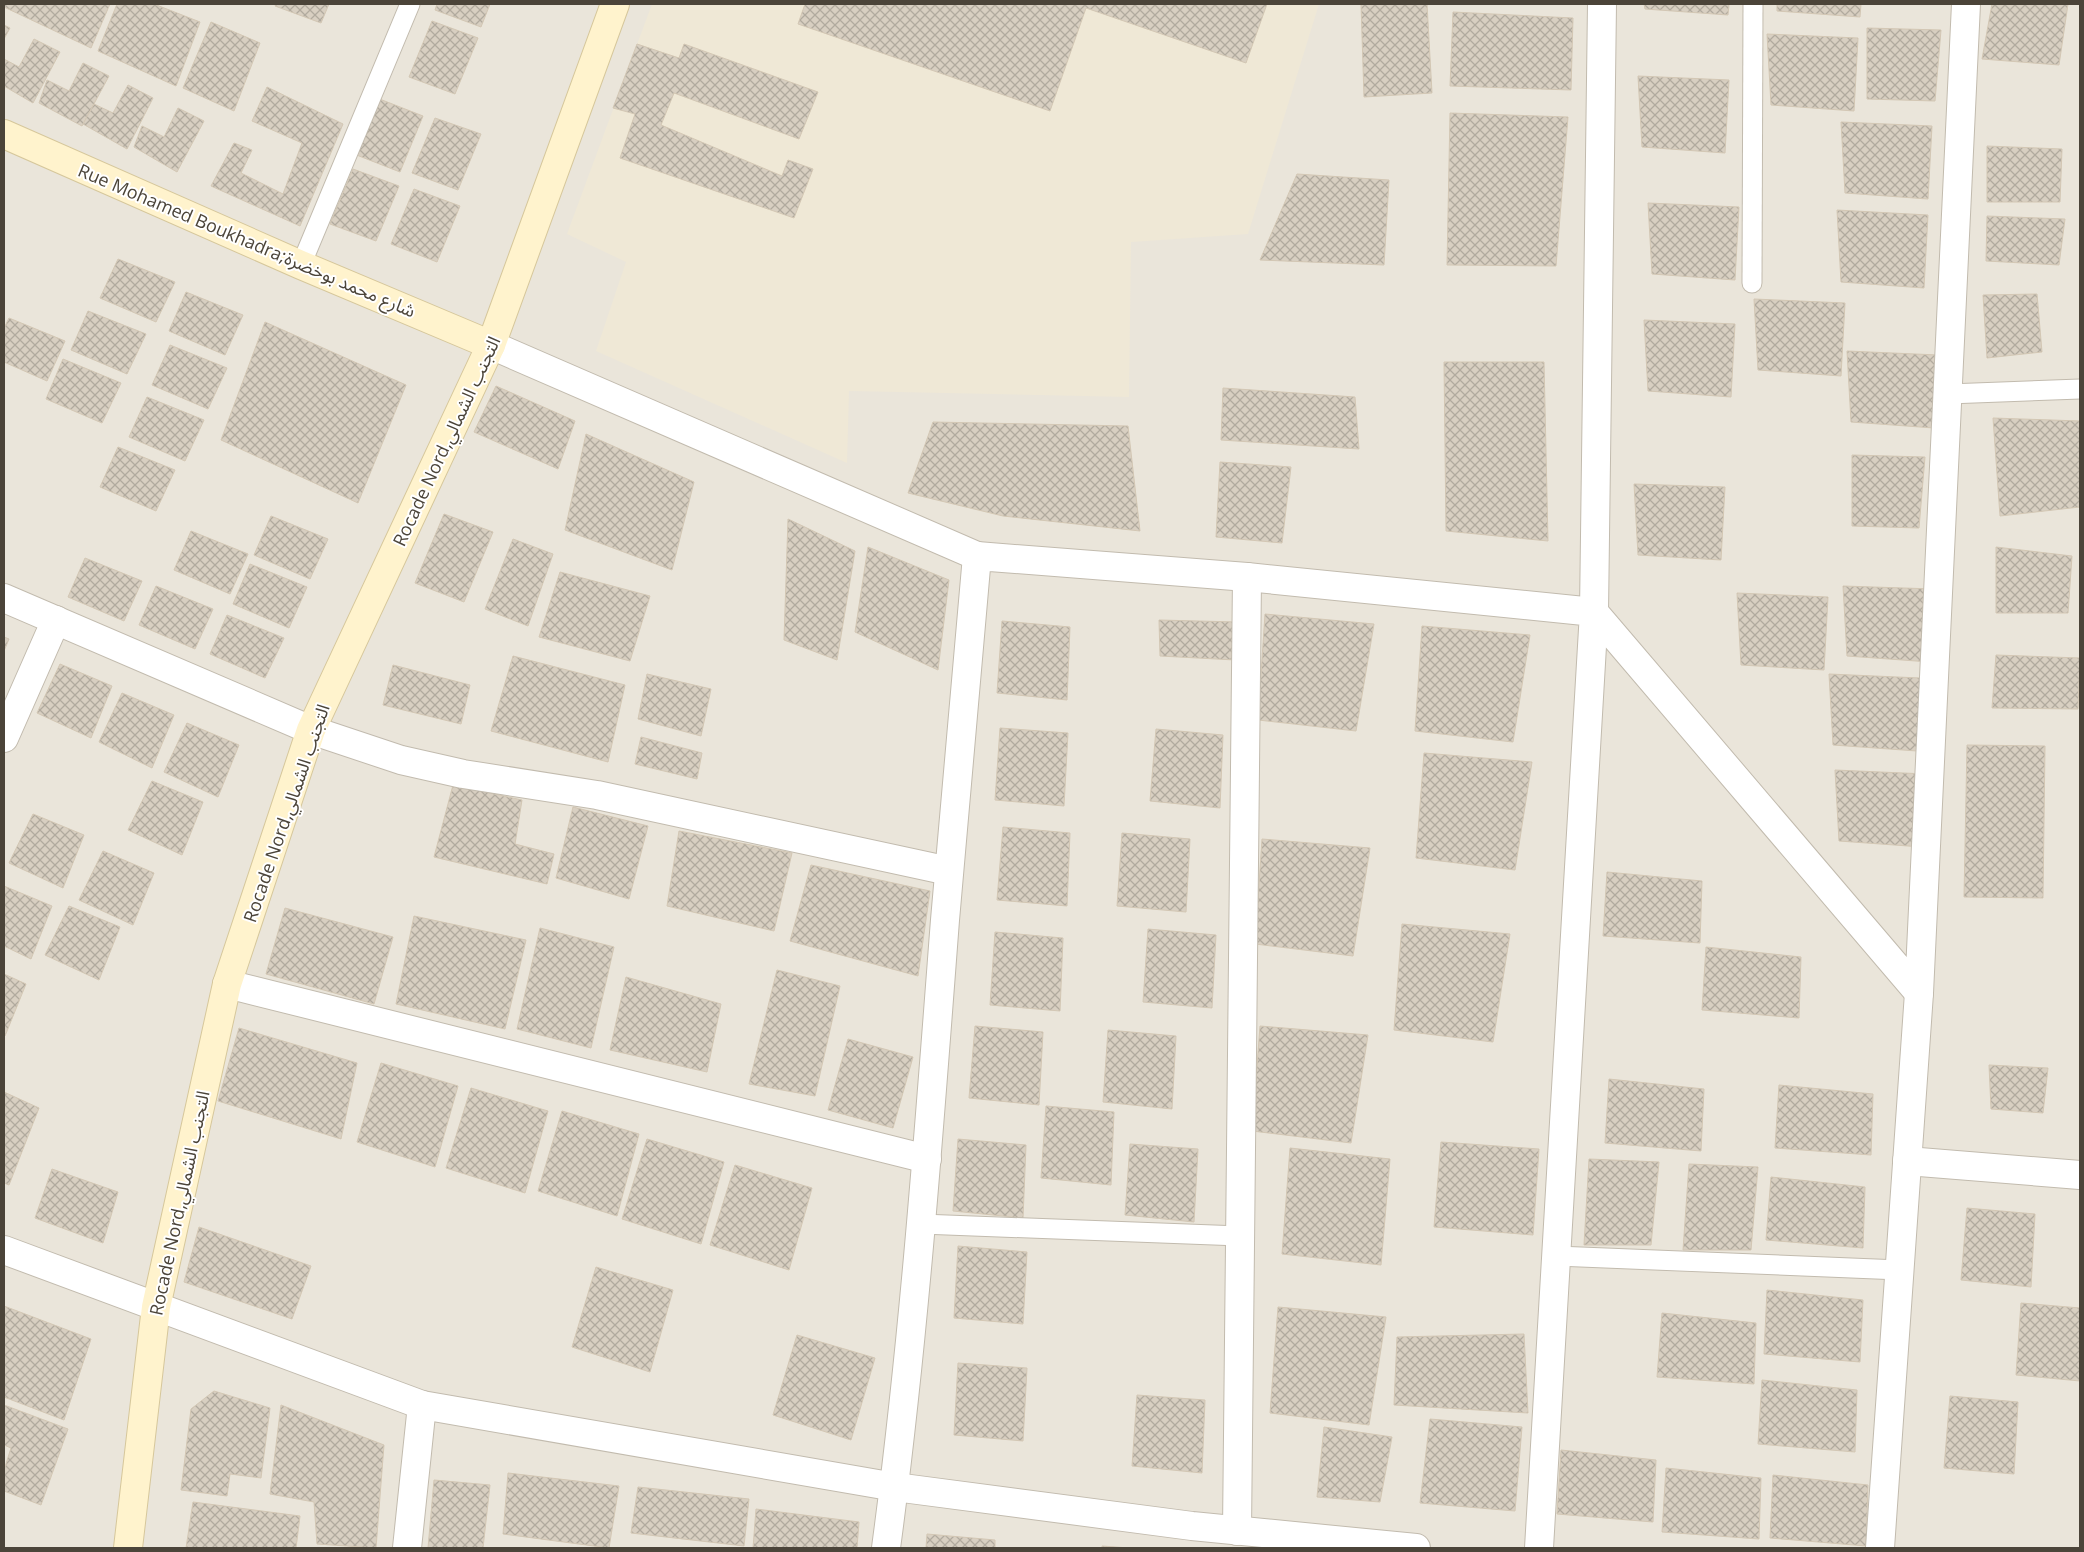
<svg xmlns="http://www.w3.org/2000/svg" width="2084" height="1552" viewBox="0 0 2084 1552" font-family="'Open Sans','Noto Sans Arabic',sans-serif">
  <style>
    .residential { fill: #eae5da }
    .education { fill: #efe8d6 }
    .building { fill: url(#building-cross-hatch); stroke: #d3c7b4 }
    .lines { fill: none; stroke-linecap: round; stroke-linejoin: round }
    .lane-casing { stroke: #c2bbae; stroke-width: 21 }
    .street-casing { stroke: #c2bbae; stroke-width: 30 }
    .secondary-casing { stroke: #d6c79b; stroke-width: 30 }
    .lane { stroke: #fff; stroke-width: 19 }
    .street { stroke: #fff; stroke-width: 28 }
    .secondary { stroke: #fff3cd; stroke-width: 28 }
    .labels { text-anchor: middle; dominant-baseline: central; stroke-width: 4; stroke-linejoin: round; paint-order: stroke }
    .street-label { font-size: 18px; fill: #4b4439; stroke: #fff }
  </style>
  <defs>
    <pattern id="building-cross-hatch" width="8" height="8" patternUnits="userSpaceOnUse" patternTransform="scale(1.25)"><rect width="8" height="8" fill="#d8cfc1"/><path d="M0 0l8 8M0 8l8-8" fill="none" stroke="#b1aa9e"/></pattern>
  </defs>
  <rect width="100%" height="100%" fill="#f6f3ec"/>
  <rect class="residential" x="4" y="4" width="2076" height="1544"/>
  <path class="education" d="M 652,4 L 1319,4 L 1248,234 L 1131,242 L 1129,397 L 849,391 L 847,463 L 596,351 L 626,262 L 567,234 Z"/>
  <g class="building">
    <path d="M 4,4 L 110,4 L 91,48 L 4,7 Z"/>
    <path d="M 117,4 L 154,4 L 200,22 L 176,86 L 98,51 Z"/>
    <path d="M 276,4 L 329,4 L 321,23 L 275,6 Z"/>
    <path d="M 437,4 L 490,4 L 481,27 L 435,10 Z"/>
    <path d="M 805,4 L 1267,4 L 1246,63 L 1086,8 L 1050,111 L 798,24 Z"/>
    <path d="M 1361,4 L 1427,4 L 1432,93 L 1364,97 Z"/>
    <path d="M 1644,4 L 1729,4 L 1728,15 L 1645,9 Z"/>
    <path d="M 1777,4 L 1861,4 L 1860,17 L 1777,11 Z"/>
    <path d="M 1992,4 L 2068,4 L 2059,65 L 1982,59 Z"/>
    <path d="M 1453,12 L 1573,18 L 1571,90 L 1450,86 Z"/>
    <path d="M 432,21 L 478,38 L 455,94 L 409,77 Z"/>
    <path d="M 211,22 L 260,43 L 234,111 L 183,88 Z"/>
    <path d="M 4,25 L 10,28 L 4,39 Z"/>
    <path d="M 1867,28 L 1941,30 L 1935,101 L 1867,99 Z"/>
    <path d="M 1767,34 L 1858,38 L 1854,111 L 1771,105 Z"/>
    <path d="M 34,39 L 60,52 L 33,103 L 4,86 L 4,59 L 19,67 Z"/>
    <path d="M 637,44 L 679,58 L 684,44 L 818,92 L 799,139 L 674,93 L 661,125 L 782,176 L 788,160 L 813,169 L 794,218 L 620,158 L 635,114 L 613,108 Z"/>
    <path d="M 83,63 L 109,76 L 82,126 L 39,103 L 47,80 L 69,91 Z"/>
    <path d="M 1638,76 L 1729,80 L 1725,153 L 1642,147 Z"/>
    <path d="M 128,85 L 153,98 L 127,149 L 83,124 L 94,104 L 113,113 Z"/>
    <path d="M 267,87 L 343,124 L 300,226 L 211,186 L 234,143 L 252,150 L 241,173 L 283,194 L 302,143 L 252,121 Z"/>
    <path d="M 377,98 L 423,116 L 400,172 L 354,154 Z"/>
    <path d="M 178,108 L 204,121 L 177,172 L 134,147 L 142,126 L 164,137 Z"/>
    <path d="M 1450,113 L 1568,117 L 1556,266 L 1447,265 Z"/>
    <path d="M 435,118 L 481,134 L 458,190 L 412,173 Z"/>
    <path d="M 1841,122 L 1932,126 L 1928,199 L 1845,193 Z"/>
    <path d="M 1987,146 L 2062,149 L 2060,202 L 1987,202 Z"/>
    <path d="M 353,169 L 399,186 L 376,241 L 330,224 Z"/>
    <path d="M 1297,174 L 1389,180 L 1384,265 L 1260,260 Z"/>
    <path d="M 414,189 L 460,206 L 437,262 L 391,244 Z"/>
    <path d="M 1648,203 L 1739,207 L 1735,280 L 1652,274 Z"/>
    <path d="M 1837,210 L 1928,215 L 1924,288 L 1841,282 Z"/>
    <path d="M 1987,216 L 2065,219 L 2059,265 L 1986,261 Z"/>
    <path d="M 118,259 L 175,282 L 156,322 L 100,298 Z"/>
    <path d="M 186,292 L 243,315 L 225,355 L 169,331 Z"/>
    <path d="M 2037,294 L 2042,352 L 1987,358 L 1983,295 Z"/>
    <path d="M 1754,299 L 1845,303 L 1841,376 L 1758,370 Z"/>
    <path d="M 88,311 L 146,334 L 127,374 L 71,350 Z"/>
    <path d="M 9,318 L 65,341 L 47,381 L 4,362 L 4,328 Z"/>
    <path d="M 1644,320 L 1735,324 L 1731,397 L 1648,391 Z"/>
    <path d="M 265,322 L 406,385 L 358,503 L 221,440 Z"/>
    <path d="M 170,345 L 227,368 L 208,409 L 152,385 Z"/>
    <path d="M 1847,351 L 1938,355 L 1934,428 L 1851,422 Z"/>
    <path d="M 63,359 L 121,383 L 102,423 L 46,399 Z"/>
    <path d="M 1444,362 L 1544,362 L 1548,541 L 1446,531 Z"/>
    <path d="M 496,386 L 575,421 L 558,469 L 474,432 Z"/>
    <path d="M 1223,388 L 1355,397 L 1359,449 L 1221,440 Z"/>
    <path d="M 147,397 L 204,420 L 185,461 L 129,437 Z"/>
    <path d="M 1993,418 L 2080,421 L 2080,507 L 2000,516 Z"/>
    <path d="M 933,422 L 1128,426 L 1140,531 L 1003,516 L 908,493 Z"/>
    <path d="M 586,434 L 694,482 L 672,570 L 565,530 Z"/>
    <path d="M 118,447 L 175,470 L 156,511 L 100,487 Z"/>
    <path d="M 1852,455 L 1925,457 L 1919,528 L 1852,526 Z"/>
    <path d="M 1220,462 L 1291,467 L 1282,543 L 1216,537 Z"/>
    <path d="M 1634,484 L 1725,487 L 1721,560 L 1638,555 Z"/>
    <path d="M 444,514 L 493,532 L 464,602 L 415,583 Z"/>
    <path d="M 271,516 L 328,539 L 310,579 L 254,555 Z"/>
    <path d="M 788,519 L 855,551 L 837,660 L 784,640 Z"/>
    <path d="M 191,531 L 248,554 L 230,594 L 174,570 Z"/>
    <path d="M 513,539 L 553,554 L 528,626 L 485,609 Z"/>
    <path d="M 868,547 L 949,580 L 938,670 L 855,632 Z"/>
    <path d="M 1996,547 L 2072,556 L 2068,613 L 1996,613 Z"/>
    <path d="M 85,558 L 142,581 L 124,621 L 68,597 Z"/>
    <path d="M 250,564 L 307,587 L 289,628 L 233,604 Z"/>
    <path d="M 560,572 L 650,596 L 630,661 L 539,637 Z"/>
    <path d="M 156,586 L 213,609 L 195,649 L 139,625 Z"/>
    <path d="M 1843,586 L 1934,589 L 1930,662 L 1847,656 Z"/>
    <path d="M 1737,593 L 1828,597 L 1824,670 L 1741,665 Z"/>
    <path d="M 1265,614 L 1374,624 L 1356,731 L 1258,720 Z"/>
    <path d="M 227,615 L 284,638 L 265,678 L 210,654 Z"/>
    <path d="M 1159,620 L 1237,622 L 1235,660 L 1160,656 Z"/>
    <path d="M 1002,621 L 1070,627 L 1067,700 L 997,693 Z"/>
    <path d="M 1422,626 L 1530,635 L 1513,742 L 1415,731 Z"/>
    <path d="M 4,637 L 9,639 L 4,651 Z"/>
    <path d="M 1996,655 L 2080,658 L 2078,709 L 1992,708 Z"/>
    <path d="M 513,656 L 625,685 L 608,762 L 491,731 Z"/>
    <path d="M 60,664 L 112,686 L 91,738 L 37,713 Z"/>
    <path d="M 393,665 L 470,685 L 461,724 L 383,705 Z"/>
    <path d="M 647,674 L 711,689 L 701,736 L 638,719 Z"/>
    <path d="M 1829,674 L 1920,678 L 1917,751 L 1833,745 Z"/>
    <path d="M 122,693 L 174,715 L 152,768 L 99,742 Z"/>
    <path d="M 187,723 L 239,745 L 218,797 L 164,772 Z"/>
    <path d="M 1000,728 L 1068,733 L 1064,806 L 995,800 Z"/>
    <path d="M 1156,729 L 1223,735 L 1220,808 L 1150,801 Z"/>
    <path d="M 641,737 L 702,753 L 697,779 L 635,764 Z"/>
    <path d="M 1967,745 L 2045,746 L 2043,898 L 1964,897 Z"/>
    <path d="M 1424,753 L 1532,762 L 1515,870 L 1416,858 Z"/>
    <path d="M 1835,770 L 1926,774 L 1922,847 L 1839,841 Z"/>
    <path d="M 152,781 L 203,802 L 182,855 L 128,830 Z"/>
    <path d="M 453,785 L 522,800 L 515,844 L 554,854 L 547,884 L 434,857 Z"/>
    <path d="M 573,807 L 648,826 L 629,899 L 556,878 Z"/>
    <path d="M 33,814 L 84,835 L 63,888 L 9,863 Z"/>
    <path d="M 1003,827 L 1070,833 L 1067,906 L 997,900 Z"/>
    <path d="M 679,831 L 792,853 L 774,931 L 667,906 Z"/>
    <path d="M 1122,833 L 1190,839 L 1186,912 L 1117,906 Z"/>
    <path d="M 1262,839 L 1370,848 L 1353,956 L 1255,944 Z"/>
    <path d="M 103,851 L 154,873 L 133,925 L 79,900 Z"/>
    <path d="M 811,865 L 930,891 L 918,976 L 790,941 Z"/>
    <path d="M 1607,872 L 1702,881 L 1700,943 L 1603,936 Z"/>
    <path d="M 4,886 L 52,906 L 31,959 L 4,946 Z"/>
    <path d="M 69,906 L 120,927 L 99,980 L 45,955 Z"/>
    <path d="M 285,908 L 393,937 L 374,1004 L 266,974 Z"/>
    <path d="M 414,916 L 526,940 L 505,1029 L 396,1004 Z"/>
    <path d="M 1402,924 L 1510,934 L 1493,1042 L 1394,1030 Z"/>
    <path d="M 540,928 L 614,947 L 591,1048 L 517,1029 Z"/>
    <path d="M 1148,929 L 1216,935 L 1212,1008 L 1143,1002 Z"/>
    <path d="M 995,932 L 1063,938 L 1060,1011 L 990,1005 Z"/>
    <path d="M 1706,947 L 1801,957 L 1799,1018 L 1702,1010 Z"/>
    <path d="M 777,970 L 840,986 L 815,1096 L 749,1084 Z"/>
    <path d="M 4,974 L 26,984 L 5,1036 L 4,1036 Z"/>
    <path d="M 626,977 L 721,1004 L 707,1072 L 610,1050 Z"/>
    <path d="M 975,1026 L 1043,1032 L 1039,1105 L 969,1098 Z"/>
    <path d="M 1260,1026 L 1368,1035 L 1351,1143 L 1252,1131 Z"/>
    <path d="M 239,1028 L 357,1063 L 341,1139 L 218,1101 Z"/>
    <path d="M 1108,1030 L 1176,1036 L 1172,1109 L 1103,1102 Z"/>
    <path d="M 848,1039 L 913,1057 L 893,1128 L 828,1110 Z"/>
    <path d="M 381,1063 L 458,1086 L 435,1167 L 357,1142 Z"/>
    <path d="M 1989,1065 L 2048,1068 L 2043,1113 L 1991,1109 Z"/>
    <path d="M 1609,1079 L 1704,1089 L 1701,1151 L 1605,1143 Z"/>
    <path d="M 1779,1085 L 1873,1094 L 1871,1155 L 1775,1148 Z"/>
    <path d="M 471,1088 L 548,1111 L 525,1193 L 446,1168 Z"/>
    <path d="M 4,1092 L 39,1108 L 9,1185 L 4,1183 Z"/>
    <path d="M 1046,1106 L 1114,1112 L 1111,1185 L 1041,1178 Z"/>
    <path d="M 562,1111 L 639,1134 L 617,1216 L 538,1191 Z"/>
    <path d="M 647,1139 L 724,1162 L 701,1244 L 622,1219 Z"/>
    <path d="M 958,1139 L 1026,1145 L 1023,1218 L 953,1211 Z"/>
    <path d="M 1441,1142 L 1539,1149 L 1533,1235 L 1434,1227 Z"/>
    <path d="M 1130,1144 L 1198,1149 L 1194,1222 L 1125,1215 Z"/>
    <path d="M 1290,1148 L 1390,1159 L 1381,1265 L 1282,1254 Z"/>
    <path d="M 1589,1159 L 1659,1162 L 1651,1245 L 1584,1245 Z"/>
    <path d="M 1689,1164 L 1758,1167 L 1751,1250 L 1683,1250 Z"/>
    <path d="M 735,1165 L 812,1188 L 789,1270 L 710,1245 Z"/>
    <path d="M 52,1169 L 118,1192 L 103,1243 L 35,1218 Z"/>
    <path d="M 1771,1177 L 1865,1187 L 1863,1248 L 1766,1240 Z"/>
    <path d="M 1967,1208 L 2035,1214 L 2031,1287 L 1961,1280 Z"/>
    <path d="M 199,1227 L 311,1266 L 292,1319 L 184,1282 Z"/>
    <path d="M 958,1246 L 1027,1252 L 1023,1324 L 954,1318 Z"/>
    <path d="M 596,1267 L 673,1290 L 650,1372 L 572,1347 Z"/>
    <path d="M 1767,1290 L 1863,1300 L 1860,1362 L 1764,1354 Z"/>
    <path d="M 2021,1303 L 2080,1308 L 2080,1381 L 2016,1375 Z"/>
    <path d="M 4,1306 L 91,1339 L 64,1420 L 4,1397 Z"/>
    <path d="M 1278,1307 L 1386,1317 L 1369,1425 L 1270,1413 Z"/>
    <path d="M 1662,1313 L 1756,1323 L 1754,1384 L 1657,1377 Z"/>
    <path d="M 1524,1334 L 1528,1413 L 1394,1405 L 1397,1337 Z"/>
    <path d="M 797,1335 L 875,1358 L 851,1440 L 773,1415 Z"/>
    <path d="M 958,1363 L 1027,1368 L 1023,1441 L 954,1435 Z"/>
    <path d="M 1762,1380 L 1857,1390 L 1855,1452 L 1758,1444 Z"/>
    <path d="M 214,1391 L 270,1408 L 261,1478 L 230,1474 L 227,1496 L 181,1490 L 191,1409 Z"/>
    <path d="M 1137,1395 L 1205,1400 L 1202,1473 L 1132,1466 Z"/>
    <path d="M 1950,1396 L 2018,1402 L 2014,1474 L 1944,1468 Z"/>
    <path d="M 4,1405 L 68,1429 L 41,1505 L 4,1491 L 4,1470 L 11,1448 L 4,1445 Z"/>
    <path d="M 281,1405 L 384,1445 L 376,1548 L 317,1544 L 314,1502 L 270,1494 Z"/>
    <path d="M 1430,1419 L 1522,1427 L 1515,1511 L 1420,1503 Z"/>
    <path d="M 1324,1427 L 1392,1437 L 1380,1502 L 1317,1497 Z"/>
    <path d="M 1561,1450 L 1656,1460 L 1653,1522 L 1557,1514 Z"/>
    <path d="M 1666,1468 L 1761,1478 L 1759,1539 L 1662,1532 Z"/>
    <path d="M 508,1473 L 619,1486 L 609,1548 L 503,1534 Z"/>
    <path d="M 1773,1475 L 1868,1485 L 1866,1546 L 1770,1538 Z"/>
    <path d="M 434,1480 L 490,1485 L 483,1548 L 428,1548 Z"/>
    <path d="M 638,1487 L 749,1499 L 744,1546 L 631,1533 Z"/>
    <path d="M 193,1502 L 300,1516 L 296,1548 L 186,1548 Z"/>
    <path d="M 756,1509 L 859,1522 L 857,1548 L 753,1548 Z"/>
    <path d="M 927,1534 L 995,1540 L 995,1548 L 926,1548 Z"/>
    <path d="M 1102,1546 L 1129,1548 L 1102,1548 Z"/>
  </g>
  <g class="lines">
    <defs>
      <g id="lane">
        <path d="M 301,265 L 410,4"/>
        <path d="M 1752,283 L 1753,4"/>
        <path d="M 1948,394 L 2080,389"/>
        <path d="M 921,1224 L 1240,1236"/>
        <path d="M 1556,1256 L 1900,1270"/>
      </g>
      <g id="street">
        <path d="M 1602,4 L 1594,612 L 1919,993 L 1966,4"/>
        <path d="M 491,345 L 977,556"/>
        <path d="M 4,598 L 311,730 L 401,760 L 463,774 L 597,795 L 949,871"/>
        <path d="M 4,738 L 56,620"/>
        <path d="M 227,984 L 927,1159"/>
        <path d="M 1907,1161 L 2080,1175"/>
        <path d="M 4,1250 L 422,1405 L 895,1487 L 1192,1526 L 1416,1548"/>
        <path d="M 1237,1531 L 1247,577"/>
        <path d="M 407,1548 L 422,1405"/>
        <path d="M 886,1548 C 914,1340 929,1130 945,920 C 955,798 966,677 977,556 L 1247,577 L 1594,612 L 1539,1548"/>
        <path d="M 1880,1548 L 1919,993"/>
      </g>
      <g id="secondary">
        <path d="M 4,134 L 301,265 L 491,345"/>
        <path d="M 128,1548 L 156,1307 L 227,984 L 311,730 L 491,345 L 615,4"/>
      </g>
    </defs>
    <use href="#lane" class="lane-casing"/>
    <use href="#street" class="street-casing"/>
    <use href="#secondary" class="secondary-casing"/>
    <use href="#lane" class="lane"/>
    <use href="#street" class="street"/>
    <use href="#secondary" class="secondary"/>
  </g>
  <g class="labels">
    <g class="street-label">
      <text transform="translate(247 240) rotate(23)">Rue Mohamed Boukhadra;شارع محمد بوخضرة</text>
      <text transform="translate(446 441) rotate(-65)">Rocade Nord,التجنب الشمالي</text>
      <text transform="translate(286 813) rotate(-71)">Rocade Nord,التجنب الشمالي</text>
      <text transform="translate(179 1203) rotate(-78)">Rocade Nord,التجنب الشمالي</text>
    </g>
  </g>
  <rect width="2084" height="1552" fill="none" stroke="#4b4439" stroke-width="10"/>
</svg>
